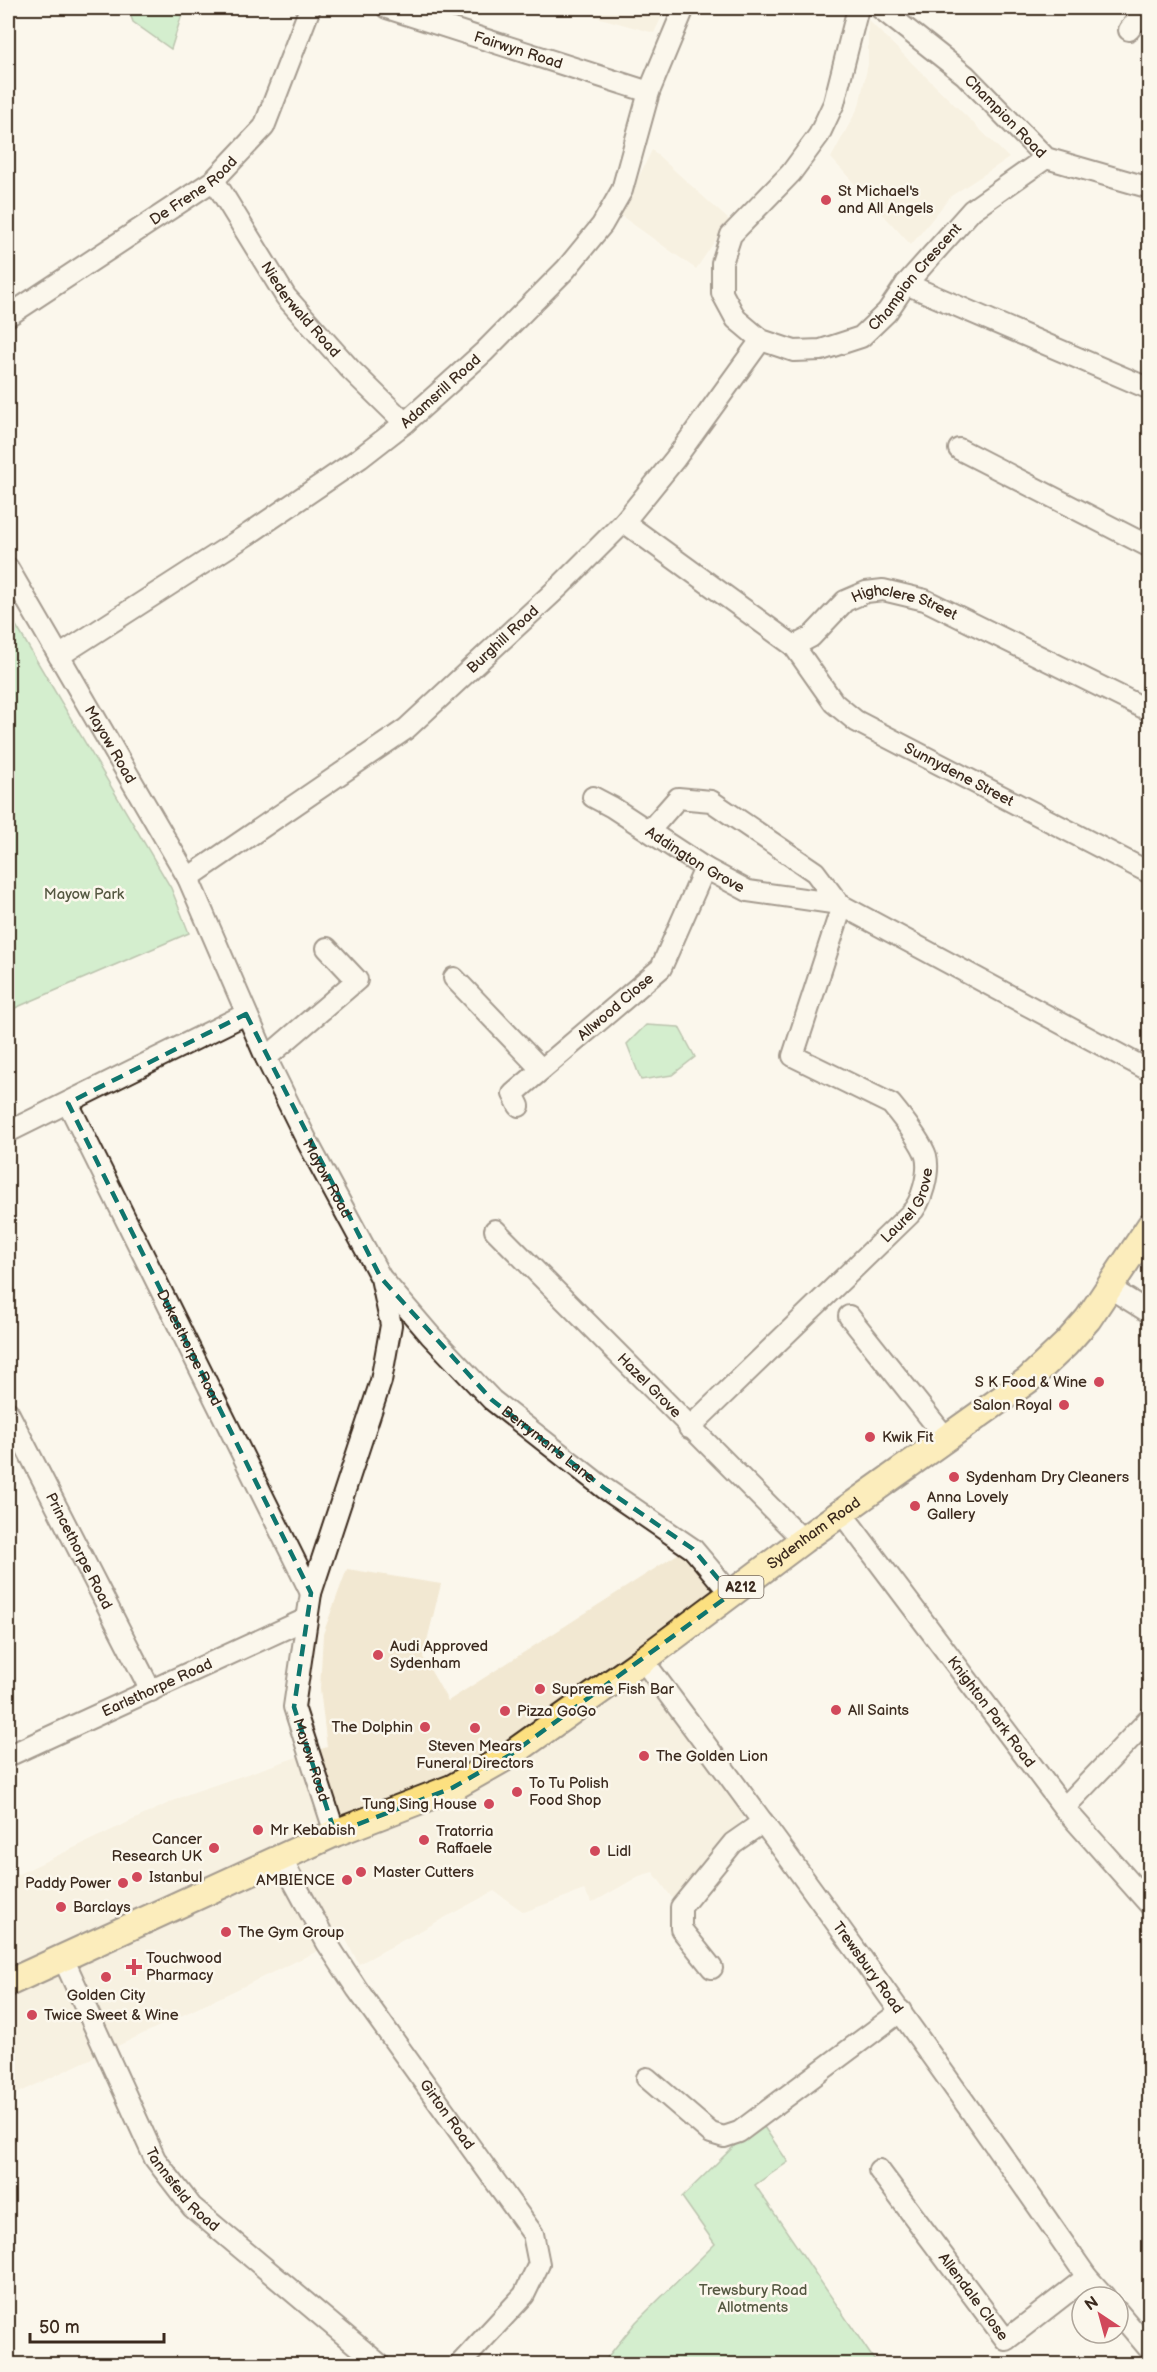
<svg xmlns="http://www.w3.org/2000/svg" width="1157" height="2372" viewBox="0 0 1157 2372" font-family="'Balsamiq Sans',sans-serif">
  <style>
    .built { fill: #f2e8d2 }
    .green { fill: #a4e2a9; stroke: #708664; stroke-width: 1.5 }
    .lines { fill: none; stroke-linecap: round; stroke-linejoin: round }
    .minor-casing { stroke: #3b2a1e; stroke-width: 24 }
    .major-casing { stroke: #3b2a1e; stroke-width: 30 }
    .minor { stroke: #fbf7ec; stroke-width: 20 }
    .major { stroke: #fce080; stroke-width: 26 }
    .marked { fill: none; stroke: #0f766e; stroke-width: 4.5; stroke-dasharray: 12 8; stroke-linejoin: round }
    .poi-dot { fill: #d1495b; stroke: #fbf7ec; stroke-width: 2 }
    .labels { text-anchor: middle; dominant-baseline: central; stroke-width: 5; stroke-linejoin: round; paint-order: stroke }
    .shield { fill: #fbf7ec; stroke: #75685c; stroke-width: 1.5 }
    .shield-label { font-size: 14px; font-weight: bold; fill: #3b2a1e }
    .street-label { font-size: 15px; fill: #3b2a1e; stroke: #fbf7ec }
    .poi-label { font-size: 15px; fill: #3b2a1e; stroke: #fbf7ec; text-anchor: start }
    .park-label { font-size: 15px; fill: #555841; stroke: #fbf7ec }
  </style>
  <rect width="100%" height="100%" fill="#fbf7ec"/>
  <filter id="ink" filterUnits="userSpaceOnUse"><feTurbulence type="fractalNoise" baseFrequency=".0167" numOctaves="2"/><feDisplacementMap in="SourceGraphic" scale="12" xChannelSelector="R" yChannelSelector="G"/><feConvolveMatrix kernelMatrix="1 2 1 2 8 2 1 2 1" color-interpolation-filters="sRGB"/></filter>
  <g filter="url(#ink)">
    <g class="built">
      <path d="M 564,8 L 666,8 L 654,33 Z"/>
      <path d="M 868,20 L 1009,158 L 951,196 L 911,245 L 831,158 L 859,106 L 868,64 Z"/>
      <path d="M 652,150 L 729,220 L 696,269 L 620,215 Z"/>
      <path d="M 684,1550 L 722,1593 L 635,1661 L 747,1813 L 675,1902 L 653,1872 L 639,1876 L 592,1903 L 584,1890 L 524,1912 L 494,1891 L 359,1964 L 345,1938 L 8,2098 L 8,1879 L 188,1794 L 327,1747 L 320,1689 L 323,1634 L 347,1569 L 441,1584 L 423,1657 L 448,1701 Z"/>
    </g>
    <g class="green">
      <path d="M 128,8 L 184,8 L 171,49 L 133,22 Z"/>
      <path d="M 8,612 L 171,888 L 189,933 L 8,1011 Z"/>
      <path d="M 646,1025 L 679,1027 L 695,1057 L 672,1075 L 641,1080 L 627,1044 Z"/>
      <path d="M 760,2121 L 788,2162 L 755,2185 L 877,2364 L 610,2364 L 606,2359 L 636,2322 L 715,2244 L 682,2197 Z"/>
    </g>
    <g class="lines">
      <defs>
        <g id="minor">
          <path id="s1" d="M 387,8 L 649,92"/>
          <path id="s2" d="M 858,8 L 834,103 L 819,135 L 791,173 L 731,235 L 722,263 L 722,293 L 736,319 L 761,340 L 794,351 L 821,350 L 861,337 L 887,312 L 906,284 L 972,210 L 1046,158"/>
          <path id="s3" d="M 880,8 L 965,75 L 1046,158 L 1150,188"/>
          <path d="M 1129,30 L 1147,8"/>
          <path id="s4" d="M 214,180 L 286,297 L 350,369 L 405,423"/>
          <path d="M 906,284 L 1150,389"/>
          <path id="s5" d="M 8,316 L 214,180 L 264,127 L 310,8"/>
          <path d="M 959,449 L 1150,547"/>
          <path id="s6" d="M 624,522 L 794,646 L 811,637 L 845,601 L 866,592 L 883,590 L 925,600 L 1150,711"/>
          <path id="s7" d="M 8,568 L 188,878 L 266,1058 L 308,1143 L 381,1278 L 391,1325 L 381,1381 L 311,1593 L 294,1707 L 335,1833"/>
          <path id="s8" d="M 794,646 L 834,703 L 856,721 L 1150,873"/>
          <path id="s9" d="M 59,656 L 250,533 L 360,458 L 405,423 L 484,352 L 566,269 L 602,225 L 622,190 L 649,92 L 684,8"/>
          <path id="s10" d="M 593,797 L 612,807 L 705,868 L 748,891 L 839,904 L 815,872 L 711,801 L 678,798 L 649,831"/>
          <path id="s11" d="M 188,878 L 406,729 L 560,586 L 624,522 L 675,459 L 761,340"/>
          <path d="M 839,904 L 1150,1071"/>
          <path d="M 454,978 L 541,1069"/>
          <path d="M 266,1058 L 357,980 L 327,948"/>
          <path id="s12" d="M 68,1103 L 311,1593"/>
          <path id="s13" d="M 519,1106 L 513,1094 L 661,968 L 705,868"/>
          <path d="M 8,1132 L 246,1014"/>
          <path id="s14" d="M 495,1230 L 803,1540"/>
          <path id="s15" d="M 383,1280 L 430,1335 L 492,1400 L 604,1488 L 693,1549 L 731,1594"/>
          <path d="M 1110,1288 L 1150,1313"/>
          <path d="M 849,1316 L 946,1438"/>
          <path id="s16" d="M 8,1412 L 151,1691"/>
          <path id="s17" d="M 689,1428 L 910,1214 C 922,1203 930,1172 926,1156 C 922,1143 900,1115 891,1104 L 793,1056 L 842,906"/>
          <path id="s18" d="M 841,1512 L 1064,1808 L 1150,1905"/>
          <path id="s19" d="M 643,1660 C 795,1864 943,2069 1087,2277 L 1105,2297"/>
          <path id="s20" d="M 8,1756 L 306,1619"/>
          <path d="M 1064,1808 L 1150,1718"/>
          <path id="s21" d="M 281,1858 L 327,1943 L 357,1989 L 533,2234 L 539,2264 L 524,2295 L 460,2364"/>
          <path id="s22" d="M 63,1958 L 155,2159 L 192,2207 L 379,2364"/>
          <path d="M 712,1968 L 681,1929 L 681,1907 L 733,1843 L 763,1822"/>
          <path d="M 647,2078 L 711,2133 L 724,2137 L 739,2132 L 901,2011"/>
          <path id="s23" d="M 879,2170 L 1006,2340 L 1087,2277"/>
          <path d="M 1118,2312 L 1150,2350"/>
        </g>
        <g id="major">
          <path id="s24" d="M 8,1983 L 335,1833 L 452,1788 L 510,1755 L 643,1660 L 803,1540 L 1028,1380 L 1066,1344 L 1088,1319 L 1150,1226"/>
        </g>
      </defs>
      <use href="#minor" class="minor-casing"/>
      <use href="#major" class="major-casing"/>
      <use href="#minor" class="minor"/>
      <use href="#major" class="major"/>
    </g>
  </g>
  <path d="M0 0H1157V2372H0ZM 246,1014 L 381,1278 L 492,1400 L 604,1488 L 693,1549 L 731,1594 L 510,1755 L 452,1788 L 335,1833 L 294,1707 L 311,1593 L 68,1103 Z" fill="#fbf7ec" fill-opacity=".55" fill-rule="evenodd"/>
  <path class="marked" d="M 246,1014 L 381,1278 L 492,1400 L 604,1488 L 693,1549 L 731,1594 L 510,1755 L 452,1788 L 335,1833 L 294,1707 L 311,1593 L 68,1103 Z"/>
  <g class="poi-dot">
    <circle cx="826" cy="200" r="6"/>
    <circle cx="1099" cy="1382" r="6"/>
    <circle cx="1064" cy="1405" r="6"/>
    <circle cx="870" cy="1437" r="6"/>
    <circle cx="954" cy="1477" r="6"/>
    <circle cx="915" cy="1506" r="6"/>
    <circle cx="378" cy="1655" r="6"/>
    <circle cx="540" cy="1689" r="6"/>
    <circle cx="836" cy="1710" r="6"/>
    <circle cx="505" cy="1711" r="6"/>
    <circle cx="425" cy="1727" r="6"/>
    <circle cx="475" cy="1728" r="6"/>
    <circle cx="644" cy="1756" r="6"/>
    <circle cx="517" cy="1792" r="6"/>
    <circle cx="489" cy="1804" r="6"/>
    <circle cx="258" cy="1830" r="6"/>
    <circle cx="424" cy="1840" r="6"/>
    <circle cx="214" cy="1848" r="6"/>
    <circle cx="595" cy="1851" r="6"/>
    <circle cx="361" cy="1872" r="6"/>
    <circle cx="137" cy="1877" r="6"/>
    <circle cx="347" cy="1880" r="6"/>
    <circle cx="123" cy="1883" r="6"/>
    <circle cx="61" cy="1907" r="6"/>
    <circle cx="226" cy="1932" r="6"/>
    <path d="M131 1958h6v6h6v6h-6v6h-6v-6h-6v-6h6z"/>
    <circle cx="106" cy="1977" r="6"/>
    <circle cx="32" cy="2015" r="6"/>
  </g>
  <g class="labels">
    <rect class="shield" x="718.5" y="1576" width="45" height="22" rx="4.5"/>
    <g class="shield-label">
      <text x="741" y="1587">A212</text>
    </g>
    <g class="street-label">
      <text stroke="none"><textPath href="#s1" startOffset="138">Fairwyn Road</textPath></text>
      <text stroke="none"><textPath href="#s3" startOffset="166">Champion Road</textPath></text>
      <text stroke="none"><textPath href="#s5" startOffset="224">De Frene Road</textPath></text>
      <text stroke="none"><textPath href="#s2" startOffset="573">Champion Crescent</textPath></text>
      <text stroke="none"><textPath href="#s4" startOffset="156">Niederwald Road</textPath></text>
      <text stroke="none"><textPath href="#s9" startOffset="465">Adamsrill Road</textPath></text>
      <text stroke="none"><textPath href="#s6" startOffset="342">Highclere Street</textPath></text>
      <text stroke="none"><textPath href="#s11" startOffset="396">Burghill Road</textPath></text>
      <text stroke="none"><textPath href="#s7" startOffset="204">Mayow Road</textPath></text>
      <text stroke="none"><textPath href="#s8" startOffset="214">Sunnydene Street</textPath></text>
      <text stroke="none"><textPath href="#s10" startOffset="120">Addington Grove</textPath></text>
      <text stroke="none"><textPath href="#s13" startOffset="148">Allwood Close</textPath></text>
      <text stroke="none"><textPath href="#s7" startOffset="690">Mayow Road</textPath></text>
      <text stroke="none"><textPath href="#s17" startOffset="314">Laurel Grove</textPath></text>
      <text stroke="none"><textPath href="#s12" startOffset="273">Dukesthorpe Road</textPath></text>
      <text stroke="none"><textPath href="#s14" startOffset="219">Hazel Grove</textPath></text>
      <text stroke="none"><textPath href="#s15" startOffset="234">Berryman's Lane</textPath></text>
      <text stroke="none"><textPath href="#s24" startOffset="928">Sydenham Road</textPath></text>
      <text stroke="none"><textPath href="#s16" startOffset="156">Princethorpe Road</textPath></text>
      <text stroke="none"><textPath href="#s20" startOffset="164">Earlsthorpe Road</textPath></text>
      <text stroke="none"><textPath href="#s18" startOffset="250">Knighton Park Road</textPath></text>
      <text stroke="none"><textPath href="#s7" startOffset="1302">Mayow Road</textPath></text>
      <text stroke="none"><textPath href="#s19" startOffset="381">Trewsbury Road</textPath></text>
      <text stroke="none"><textPath href="#s21" startOffset="306">Girton Road</textPath></text>
      <text stroke="none"><textPath href="#s22" startOffset="262">Tannsfeld Road</textPath></text>
      <text stroke="none"><textPath href="#s23" startOffset="158">Allendale Close</textPath></text>
    </g>
    <g class="poi-label">
      <text x="838" y="191">St Michael's<tspan x="838" dy="17">and All Angels</tspan></text>
      <text x="1087" y="1382" text-anchor="end">S K Food &amp; Wine</text>
      <text x="1052" y="1405" text-anchor="end">Salon Royal</text>
      <text x="882" y="1437">Kwik Fit</text>
      <text x="966" y="1477">Sydenham Dry Cleaners</text>
      <text x="927" y="1497">Anna Lovely<tspan x="927" dy="17">Gallery</tspan></text>
      <text x="390" y="1646">Audi Approved<tspan x="390" dy="17">Sydenham</tspan></text>
      <text x="552" y="1689">Supreme Fish Bar</text>
      <text x="848" y="1710">All Saints</text>
      <text x="517" y="1711">Pizza GoGo</text>
      <text x="413" y="1727" text-anchor="end">The Dolphin</text>
      <text x="475" y="1746" text-anchor="middle">Steven Mears<tspan x="475" dy="17">Funeral Directors</tspan></text>
      <text x="656" y="1756">The Golden Lion</text>
      <text x="529" y="1783">To Tu Polish<tspan x="529" dy="17">Food Shop</tspan></text>
      <text x="477" y="1804" text-anchor="end">Tung Sing House</text>
      <text x="270" y="1830">Mr Kebabish</text>
      <text x="436" y="1831">Tratorria<tspan x="436" dy="17">Raffaele</tspan></text>
      <text x="202" y="1839" text-anchor="end">Cancer<tspan x="202" dy="17">Research UK</tspan></text>
      <text x="607" y="1851">Lidl</text>
      <text x="373" y="1872">Master Cutters</text>
      <text x="149" y="1877">Istanbul</text>
      <text x="335" y="1880" text-anchor="end">AMBIENCE</text>
      <text x="111" y="1883" text-anchor="end">Paddy Power</text>
      <text x="73" y="1907">Barclays</text>
      <text x="238" y="1932">The Gym Group</text>
      <text x="146" y="1958">Touchwood<tspan x="146" dy="17">Pharmacy</tspan></text>
      <text x="106" y="1995" text-anchor="middle">Golden City</text>
      <text x="44" y="2015">Twice Sweet &amp; Wine</text>
    </g>
    <g class="park-label">
      <text x="84" y="894">Mayow Park</text>
      <text x="753" y="2290">Trewsbury Road<tspan x="753" dy="17">Allotments</tspan></text>
    </g>
  </g>
  <rect width="1157" height="2372" fill="none" stroke="#fbf7ec" stroke-width="30"/>
  <rect x="15" y="15" width="1127" height="2342" fill="none" stroke="#3b2a1e" stroke-width="2" filter="url(#ink)"/>
  <g transform="translate(1100 2315) rotate(324)"><circle r="28" fill="#fbf7ec" stroke="#aea59a" stroke-width="1.5"/>
  <path d="M0-4.5L10 22L0 15L-10 22Z" fill="#d1495b"/>
  <text y="-9" font-size="16" font-weight="bold" text-anchor="middle" fill="#3b2a1e">N</text>
  </g>
  <path d="M30 2333v9h134v-9" fill="none" stroke="#3b2a1e" stroke-width="3"/>
  <text x="39" y="2333" font-size="18" fill="#3b2a1e" stroke="#fbf7ec" stroke-width="4.5" paint-order="stroke">50 m</text>
</svg>
